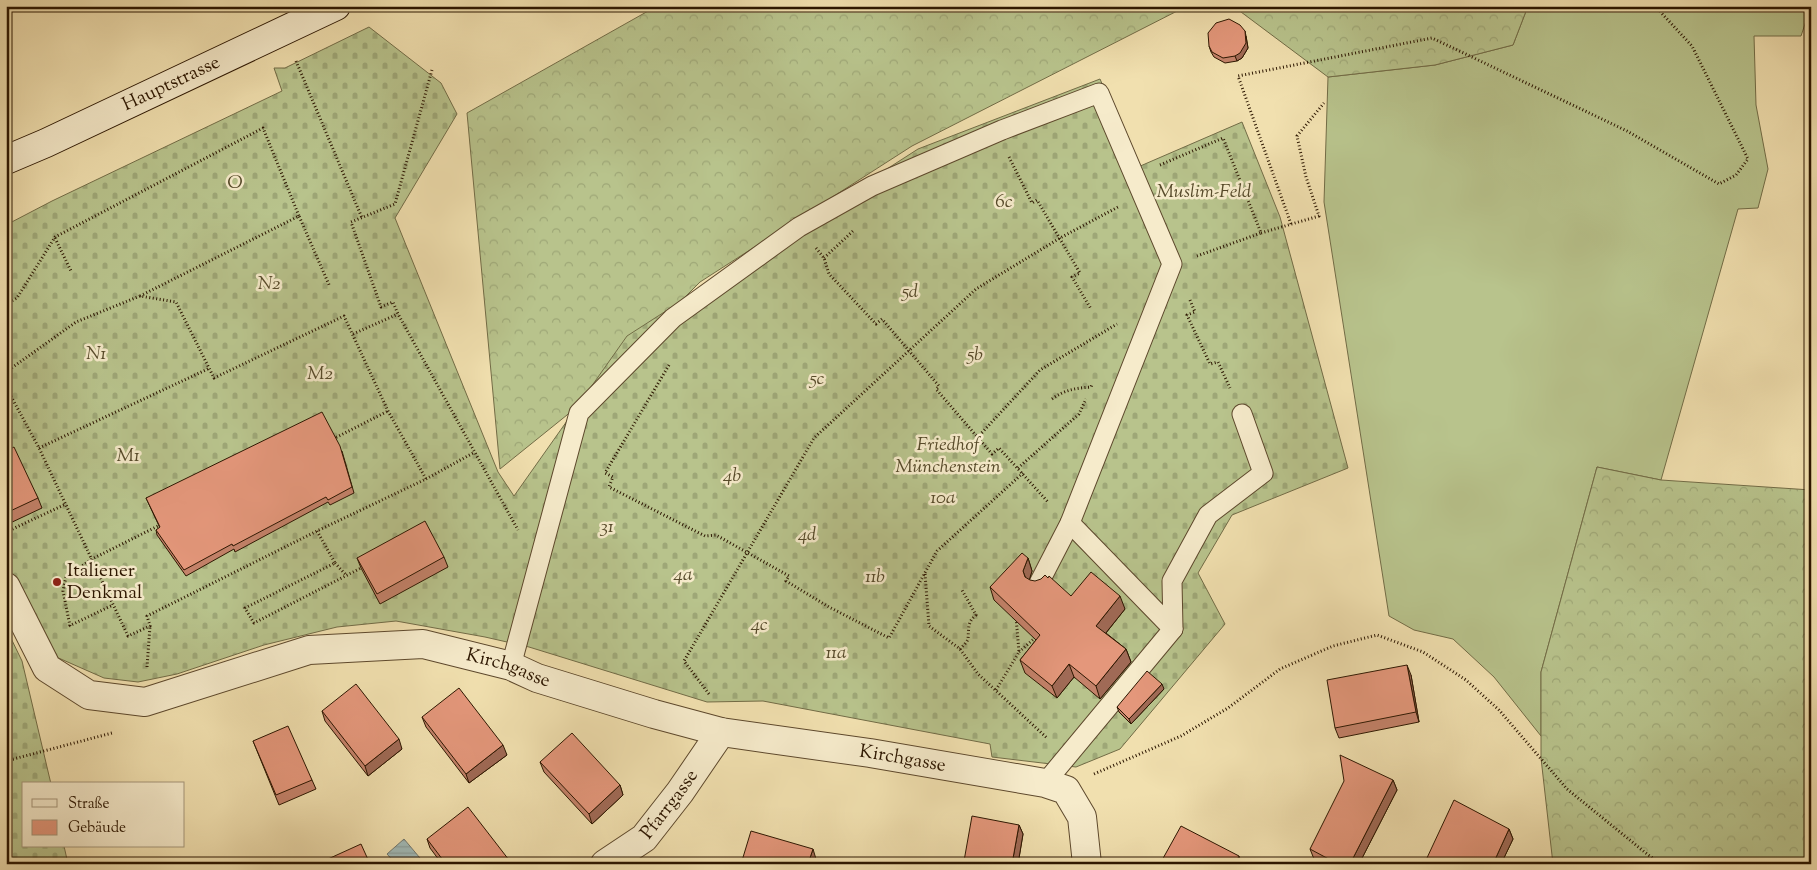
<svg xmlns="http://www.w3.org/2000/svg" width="1817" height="870" viewBox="0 0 1817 870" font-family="'Sorts Mill Goudy',serif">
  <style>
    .grass { fill: #b8c38c; stroke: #726c46 }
    .forest { fill: url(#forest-crowns); stroke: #726c46 }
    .cemetery { fill: url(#cemetery-stones); stroke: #726c46 }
    .water { fill: url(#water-rules); stroke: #72786e }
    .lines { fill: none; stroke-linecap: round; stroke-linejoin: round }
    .lane-casing { stroke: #5d482c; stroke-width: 21 }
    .street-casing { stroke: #5d482c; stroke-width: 30 }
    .secondary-casing { stroke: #2c1600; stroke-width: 30 }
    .path { stroke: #2c1600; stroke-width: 3; stroke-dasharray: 1 2.5; stroke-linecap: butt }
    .lane { stroke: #f6ebcb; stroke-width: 19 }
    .street { stroke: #f6ebcb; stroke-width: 28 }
    .secondary { stroke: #f6ebcb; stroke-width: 28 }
    .wall { fill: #c4826a; stroke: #2c1600 }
    .shaded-wall { fill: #a06a56; stroke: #2c1600 }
    .building { fill: #e4977b; stroke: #2c1600 }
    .poi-dot { fill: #8f2418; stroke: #f6ebcb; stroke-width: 2 }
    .labels { text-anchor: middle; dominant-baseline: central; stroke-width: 5; stroke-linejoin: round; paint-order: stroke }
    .street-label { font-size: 19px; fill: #2c1600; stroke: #f6ebcb }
    .park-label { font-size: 19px; font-style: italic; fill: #564a2a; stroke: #f6ebcb }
    .poi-label { font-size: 19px; fill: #2c1600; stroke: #f6ebcb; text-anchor: start }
  </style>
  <defs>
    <pattern id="forest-crowns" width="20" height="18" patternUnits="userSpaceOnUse" patternTransform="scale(1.25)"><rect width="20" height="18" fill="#b8c38c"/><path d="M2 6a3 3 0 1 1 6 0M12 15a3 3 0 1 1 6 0" fill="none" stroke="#9ea777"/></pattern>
    <pattern id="cemetery-stones" width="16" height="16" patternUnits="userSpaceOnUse" patternTransform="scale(1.25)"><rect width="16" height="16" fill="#b8c38c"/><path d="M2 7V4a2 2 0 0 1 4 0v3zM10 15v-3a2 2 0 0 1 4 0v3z" fill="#9ea777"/></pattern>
    <pattern id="water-rules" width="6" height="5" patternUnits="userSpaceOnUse" patternTransform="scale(1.25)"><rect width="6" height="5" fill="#a1bab7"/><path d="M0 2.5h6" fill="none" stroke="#8b9f9c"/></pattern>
  </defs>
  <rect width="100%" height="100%" fill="#f1e0af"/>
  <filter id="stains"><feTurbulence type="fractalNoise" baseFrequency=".004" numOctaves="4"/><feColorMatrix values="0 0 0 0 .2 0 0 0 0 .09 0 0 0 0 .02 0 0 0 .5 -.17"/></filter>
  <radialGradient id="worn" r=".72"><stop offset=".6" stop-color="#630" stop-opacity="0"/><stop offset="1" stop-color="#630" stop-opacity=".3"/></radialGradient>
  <path class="grass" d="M 1528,6 L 1811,6 L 1801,36 L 1754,36 L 1756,105 L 1768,169 L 1758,208 L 1738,209 L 1661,480 L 1597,467 L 1541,672 L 1541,736 L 1494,677 L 1453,639 L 1414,630 L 1389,616 L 1324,202 L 1328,77 L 1435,65 L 1513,45 Z"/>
  <g class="forest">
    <path d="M 657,6 L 1187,6 L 912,146 L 700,282 L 567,415 L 500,469 L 467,113 Z"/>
    <path d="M 1233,6 L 1528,6 L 1513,45 L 1435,65 L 1328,77 Z"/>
    <path d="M 1597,467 L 1661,480 L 1811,490 L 1811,864 L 1553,864 L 1541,758 L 1541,672 Z"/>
  </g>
  <g class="cemetery">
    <path d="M 369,27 L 441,83 L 457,114 L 395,218 L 498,472 L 514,496 L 627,336 L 918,149 L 1100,79 L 1138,167 L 1242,122 L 1280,217 L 1348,468 L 1232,515 L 1198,573 L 1225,624 L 1120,749 L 1076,767 L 992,757 L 990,744 L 763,701 L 707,702 L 529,647 L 485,637 L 396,621 L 337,627 L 264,645 L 177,674 L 138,682 L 104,678 L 54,656 L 6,565 L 6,225 L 52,201 L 282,91 L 274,68 L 285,68 Z"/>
    <path d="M 6,628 L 22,661 L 51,784 L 24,784 L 24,846 L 64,846 L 68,864 L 6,864 Z"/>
  </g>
  <path class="water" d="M 404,839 L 425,864 L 396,864 L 387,854 Z"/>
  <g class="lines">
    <defs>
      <g id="lane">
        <path d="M 1173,629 L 1172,581 L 1208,515 L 1263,473 L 1242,414"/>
        <path d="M 511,666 L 579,413 L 673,318 L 799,227 L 872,186 L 1002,130 L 1099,93 L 1172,264 L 1070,523 L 1039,583"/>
        <path d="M 1045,783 L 1173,629 L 1070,523"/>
      </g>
      <g id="street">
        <path id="s1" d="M 6,587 L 47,668 L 89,695 L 145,702 L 309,650 L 423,644 L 511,666 L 537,678 L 654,714 L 721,732 L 870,753 L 1045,783 L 1066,790 L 1082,817 L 1087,864"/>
        <path id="s2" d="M 605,864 L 644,838 L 680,792 L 721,732"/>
      </g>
      <g id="secondary">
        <path id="s3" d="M 6,160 L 46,143 L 336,6"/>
      </g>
    </defs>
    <use href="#lane" class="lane-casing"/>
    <use href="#street" class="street-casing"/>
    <use href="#secondary" class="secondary-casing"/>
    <g class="path">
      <path d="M 296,61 L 362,218"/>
      <path d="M 432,70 L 395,204 L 351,222 L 381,307 L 393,302 L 398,314 L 518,530"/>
      <path d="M 1009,157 L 1032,203 L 1037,200 L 1080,273 L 1072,277 L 1091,309"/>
      <path d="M 1160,165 L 1223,138 L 1261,233 L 1197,256"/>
      <path d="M 1291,224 L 1238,76 L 1432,38 L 1627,131 L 1719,184 L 1736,175 L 1748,159 L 1692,46 L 1655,6"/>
      <path d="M 1261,233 L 1319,216 L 1306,177 L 1297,136 L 1324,103"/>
      <path d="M 55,238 L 71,271"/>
      <path d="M 816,248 L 824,258 L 829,274 L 876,324 L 882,319 L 939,386 L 936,389 L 992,454 L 999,448 L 1048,502"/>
      <path d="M 824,258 L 853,231"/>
      <path d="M 140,296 L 299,216 L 330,287"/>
      <path d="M 1190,300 L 1195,312 L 1187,315 L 1210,364 L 1218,362 L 1230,388"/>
      <path d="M 6,304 L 17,298 L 55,237 L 263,128 L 299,216"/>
      <path d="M 353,334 L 398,314"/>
      <path d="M 669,365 L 605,473 L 613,477 L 609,487 L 705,536 L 716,535 L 789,576 L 786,581 L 829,607 L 889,638 L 937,551 L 1023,473"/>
      <path d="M 6,372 L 76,322 L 140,296 L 176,302 L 214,378 L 344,316 L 388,411 L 426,479 L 317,531 L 147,616 L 150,626 L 128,636 L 39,448 L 6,387"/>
      <path d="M 1052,399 C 1064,390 1076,388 1091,387 L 1092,384"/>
      <path d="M 977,438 L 1040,370 L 1117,324"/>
      <path d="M 333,439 L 388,411"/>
      <path d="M 39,448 L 210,368"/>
      <path d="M 1018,468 L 1079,414 L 1086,399"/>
      <path d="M 426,479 L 475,452"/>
      <path d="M 317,531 L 335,563 L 245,608 L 254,623 L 361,568"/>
      <path d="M 6,532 L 66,504"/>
      <path d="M 335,563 L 346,575"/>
      <path d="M 925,574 L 929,626 L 960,649 L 978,674 L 1047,738"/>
      <path d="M 69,626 L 113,605"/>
      <path d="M 70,626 L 63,591 L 66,577 L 92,559 L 162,524"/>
      <path d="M 960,649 C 963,646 967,642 968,639 C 969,629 967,622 976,615 L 962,590"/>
      <path d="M 1019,652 L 1036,637"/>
      <path d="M 147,667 L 150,626"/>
      <path d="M 996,690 L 1019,652 L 1016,617"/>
      <path d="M 709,694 L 684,661 L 814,438 L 976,289 L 1060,238 L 1118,207"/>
      <path d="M 6,696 L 11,713 L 6,714"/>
      <path d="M 6,761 L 112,733"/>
      <path d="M 1094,774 L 1181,736 L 1228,708 L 1280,669 L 1333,646 L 1377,635 L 1423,652 L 1466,680 L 1499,710 L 1567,789 L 1647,854 L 1661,864"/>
    </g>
    <use href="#lane" class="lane"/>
    <use href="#street" class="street"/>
    <use href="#secondary" class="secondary"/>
  </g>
  <g class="wall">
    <path d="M 1246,36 L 1248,48 L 1242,58 L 1237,61 L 1225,63 L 1214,57 L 1211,52 L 1209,46 Z"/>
    <path d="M 6,451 L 38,498 L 42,508 L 8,524 L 6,520 Z"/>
    <path d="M 342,451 L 354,493 L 330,505 L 328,502 L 235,552 L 234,549 L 186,576 L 157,535 L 156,530 L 160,528 L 146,498 Z"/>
    <path d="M 444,557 L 448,567 L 380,604 L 361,568 L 357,558 Z"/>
    <path d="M 1028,558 L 1032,571 L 1029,580 L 1071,596 L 1125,609 L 1106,633 L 1126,649 L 1131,662 L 1100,699 L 1074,677 L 1057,698 L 1025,673 L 1020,660 L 1036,640 L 994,600 L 990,587 Z"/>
    <path d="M 1411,675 L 1419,722 L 1339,738 L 1335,728 Z"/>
    <path d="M 1164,689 L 1131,724 L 1119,712 L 1117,707 Z"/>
    <path d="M 322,711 L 402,749 L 368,776 L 325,721 Z"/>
    <path d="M 422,717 L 507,755 L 469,783 L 426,727 Z"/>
    <path d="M 253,741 L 312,780 L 316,789 L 279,805 Z"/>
    <path d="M 540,762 L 620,785 L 623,795 L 592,824 L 544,772 Z"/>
    <path d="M 1393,780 L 1397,790 L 1359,864 L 1323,864 L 1314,859 L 1310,849 Z"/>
    <path d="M 1019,825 L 1023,834 L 1018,864 L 965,864 L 964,861 Z"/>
    <path d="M 1509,829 L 1513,839 L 1501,864 L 1427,864 L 1426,860 Z"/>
    <path d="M 427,839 L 510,864 L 442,864 L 430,848 Z"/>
  </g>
  <g class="shaded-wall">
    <path d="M 1245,31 L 1246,36 L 1248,48 L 1242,58 L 1237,61 L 1235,56 Z"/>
    <path d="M 1028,558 L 1032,571 L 1028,584 L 1023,571 Z"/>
    <path d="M 1120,596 L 1125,609 L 1101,639 L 1096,626 Z"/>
    <path d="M 1126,649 L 1131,662 L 1100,699 L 1096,686 Z"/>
    <path d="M 1069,664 L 1074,677 L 1057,698 L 1052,686 Z"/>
    <path d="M 1407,665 L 1411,675 L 1419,722 L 1416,712 Z"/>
    <path d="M 1162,684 L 1164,689 L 1131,724 L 1129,719 Z"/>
    <path d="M 399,739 L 402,749 L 368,776 L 365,766 Z"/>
    <path d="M 503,745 L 507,755 L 469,783 L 466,774 Z"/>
    <path d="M 1393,780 L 1397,790 L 1359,864 L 1350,864 Z"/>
    <path d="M 620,785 L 623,795 L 592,824 L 589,814 Z"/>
    <path d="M 1019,825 L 1023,834 L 1018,864 L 1012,864 Z"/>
    <path d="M 1509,829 L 1513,839 L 1501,864 L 1493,864 Z"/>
    <path d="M 813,849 L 816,859 L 815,864 L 808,864 Z"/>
    <path d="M 1239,856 L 1242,864 L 1235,864 Z"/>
    <path d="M 509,860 L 510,864 L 505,864 Z"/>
  </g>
  <g class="building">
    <path d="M 1229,19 L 1240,25 L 1245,31 L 1246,43 L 1240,53 L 1235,56 L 1223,58 L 1212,52 L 1209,46 L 1208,33 L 1216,23 Z"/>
    <path d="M 322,412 L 340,446 L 352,487 L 328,500 L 326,497 L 233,546 L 232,544 L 184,570 L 156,530 L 160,527 L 146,498 Z"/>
    <path d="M 14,447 L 38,498 L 6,513 L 6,451 Z"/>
    <path d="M 425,521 L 444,557 L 377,594 L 357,558 Z"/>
    <path d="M 1022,553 L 1028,558 L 1023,571 L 1025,577 L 1030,580 L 1035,581 L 1041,579 L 1045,575 L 1048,578 L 1049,576 L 1071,596 L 1091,572 L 1120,596 L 1096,626 L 1126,649 L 1096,686 L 1069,664 L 1052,686 L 1020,660 L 1040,635 L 990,587 Z"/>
    <path d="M 1407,665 L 1416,712 L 1335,728 L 1327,680 Z"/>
    <path d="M 1147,671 L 1162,684 L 1129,719 L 1117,707 Z"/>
    <path d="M 356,684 L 399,739 L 365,766 L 322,711 Z"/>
    <path d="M 459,688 L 503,745 L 466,774 L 422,717 Z"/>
    <path d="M 288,726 L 312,780 L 276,795 L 253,741 Z"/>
    <path d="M 572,733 L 620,785 L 589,814 L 540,762 Z"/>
    <path d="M 1340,755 L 1393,780 L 1350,864 L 1338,864 L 1310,849 L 1344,781 Z"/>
    <path d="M 1454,800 L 1509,829 L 1493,864 L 1434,864 L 1426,860 Z"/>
    <path d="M 468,807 L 509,860 L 505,864 L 446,864 L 427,839 Z"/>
    <path d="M 972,816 L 1019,825 L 1012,864 L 977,864 L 964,861 Z"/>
    <path d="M 1181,826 L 1239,856 L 1235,864 L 1164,864 L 1161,862 Z"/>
    <path d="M 751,831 L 813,849 L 808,864 L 741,864 Z"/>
    <path d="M 361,844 L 370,864 L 317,864 Z"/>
  </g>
  <circle class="poi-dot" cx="57" cy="582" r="5"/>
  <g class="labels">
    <g class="street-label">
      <text stroke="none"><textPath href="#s3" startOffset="182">Hauptstrasse</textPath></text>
      <text stroke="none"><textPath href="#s1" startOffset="572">Kirchgasse</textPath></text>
      <text stroke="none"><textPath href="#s1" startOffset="978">Kirchgasse</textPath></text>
      <text stroke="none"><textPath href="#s2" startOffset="89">Pfarrgasse</textPath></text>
    </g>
    <g class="park-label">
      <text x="235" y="183">O</text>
      <text x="1204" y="192">Muslim-Feld</text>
      <text x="1004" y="202">6c</text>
      <text x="269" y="284">N2</text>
      <text x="910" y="292">5d</text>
      <text x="96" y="354">N1</text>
      <text x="975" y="355">5b</text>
      <text x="320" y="374">M2</text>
      <text x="817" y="379">5c</text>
      <text x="948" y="445">Friedhof<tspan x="948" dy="22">Münchenstein</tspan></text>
      <text x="128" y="456">M1</text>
      <text x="732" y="476">4b</text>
      <text x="943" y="498">10a</text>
      <text x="607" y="527">31</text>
      <text x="807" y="535">4d</text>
      <text x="683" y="575">4a</text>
      <text x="875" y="577">11b</text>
      <text x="759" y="625">4c</text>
      <text x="836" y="653">11a</text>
    </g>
    <g class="poi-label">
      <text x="67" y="571">Italiener<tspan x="67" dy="22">Denkmal</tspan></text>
    </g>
  </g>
  <rect width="1817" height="870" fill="none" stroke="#f1e0af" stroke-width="25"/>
  <rect x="8" y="8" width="1802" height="855" fill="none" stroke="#2c1600" stroke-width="2.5"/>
  <rect x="12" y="12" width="1792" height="845" fill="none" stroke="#2c1600"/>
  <rect x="22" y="782" width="162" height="65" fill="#f6ebcb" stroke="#a5967a"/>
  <rect x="32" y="799" width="25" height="8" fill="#f6ebcb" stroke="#a5967a"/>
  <text x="68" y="808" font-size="15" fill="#2c1600">Straße</text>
  <rect x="32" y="820" width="25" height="15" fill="#e4977b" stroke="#a5967a"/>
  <text x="68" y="832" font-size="15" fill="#2c1600">Gebäude</text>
  <rect width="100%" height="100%" filter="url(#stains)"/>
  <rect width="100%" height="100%" fill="url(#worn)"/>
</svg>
